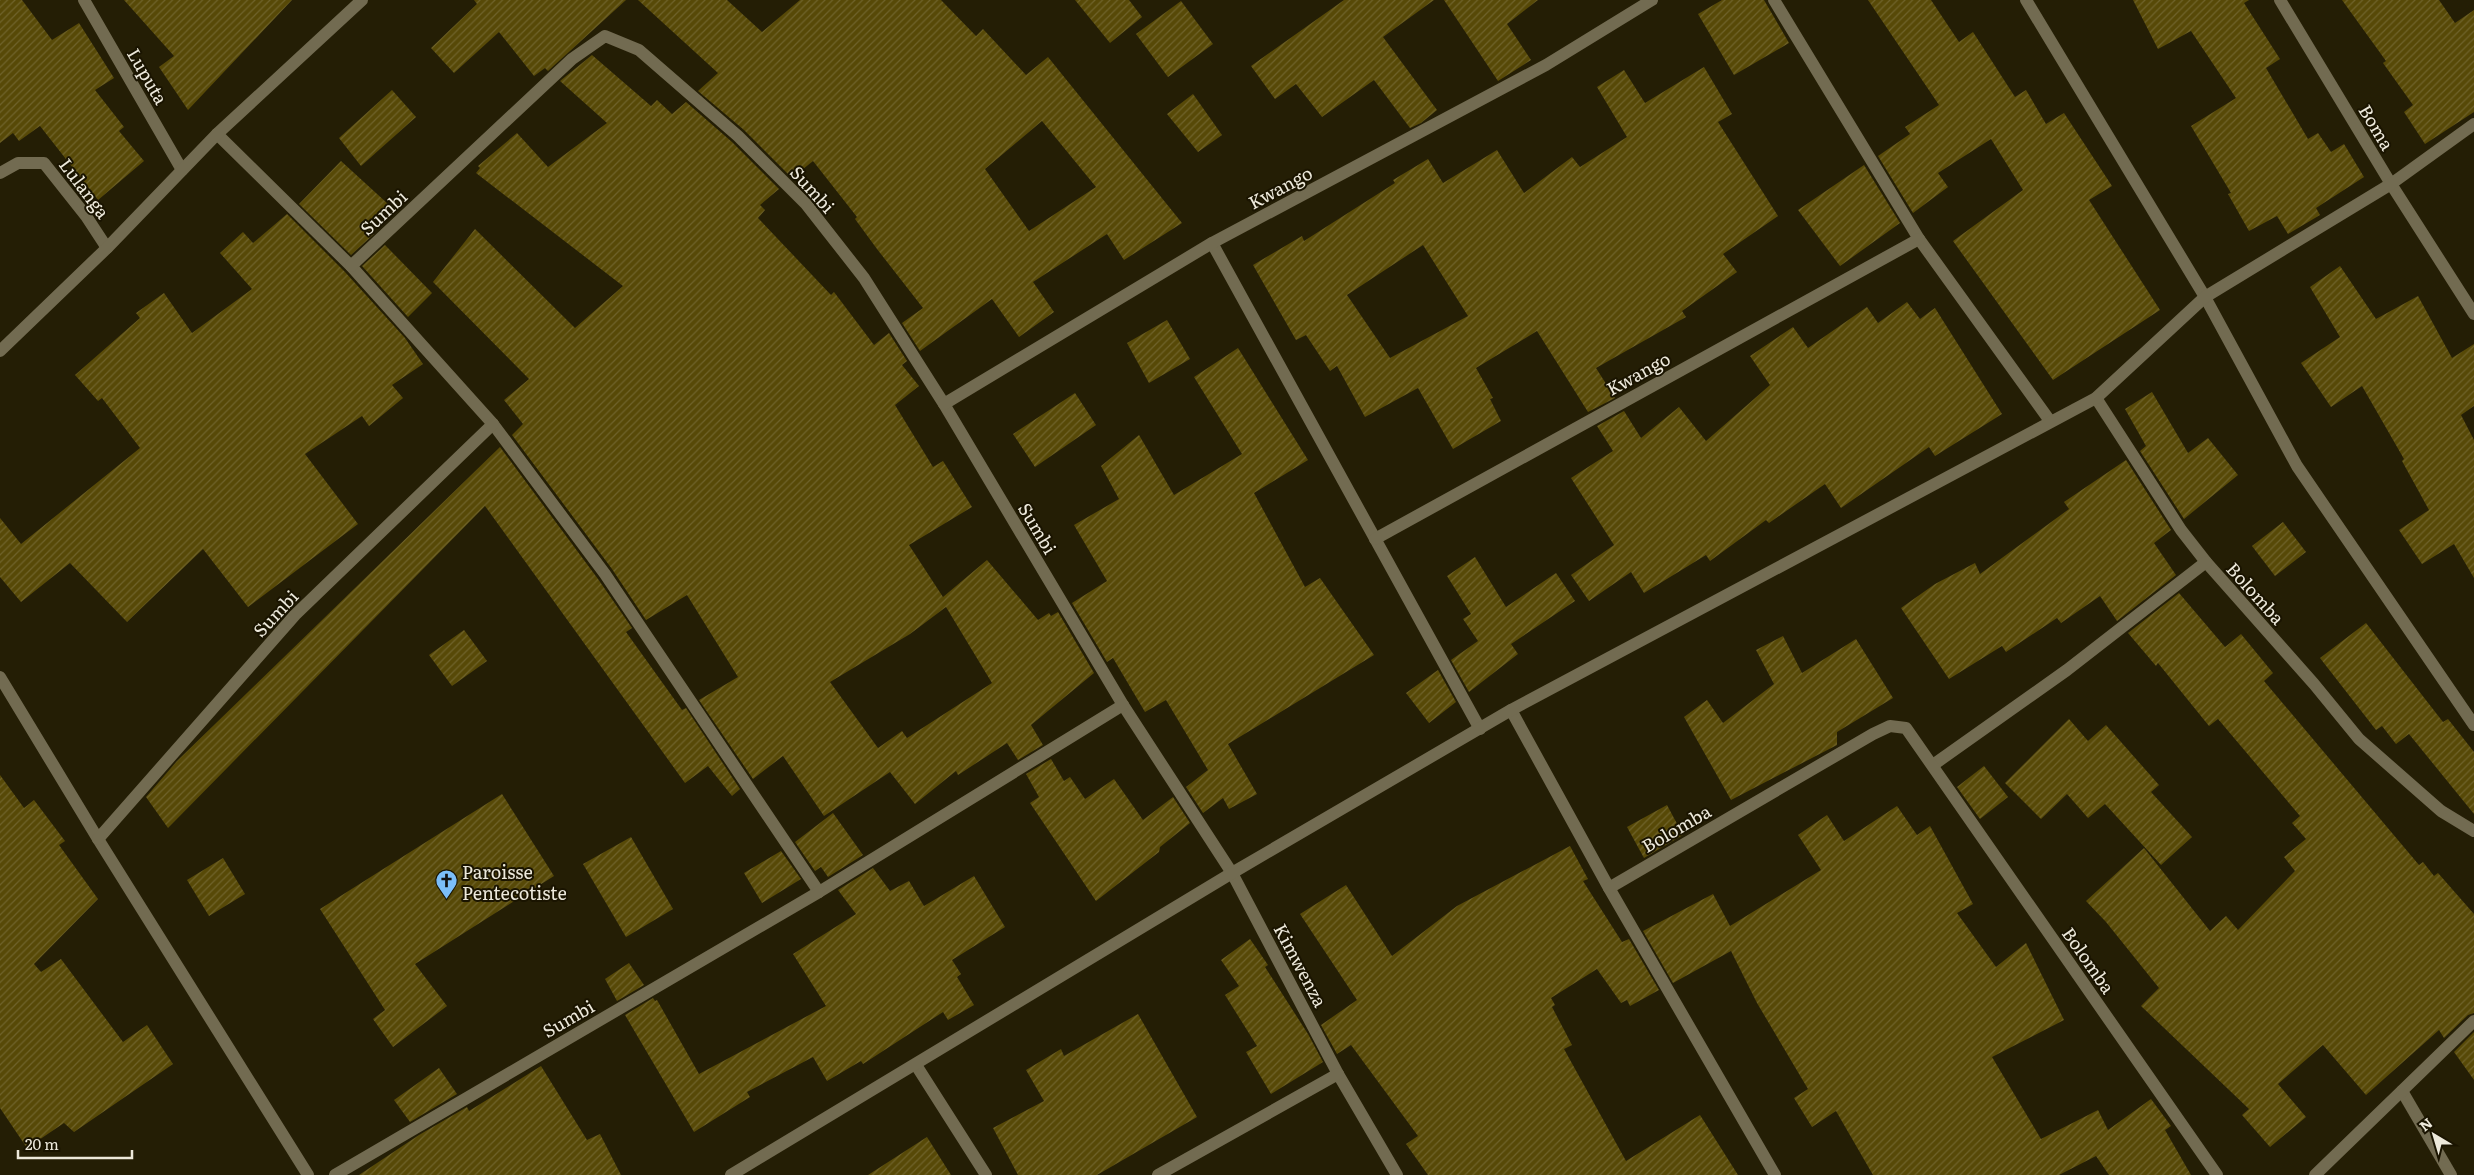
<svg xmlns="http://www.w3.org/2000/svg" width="2474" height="1175" viewBox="0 0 2474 1175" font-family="Literata,serif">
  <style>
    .building { fill: url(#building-hatch); fill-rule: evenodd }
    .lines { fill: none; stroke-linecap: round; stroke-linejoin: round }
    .street { stroke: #726b51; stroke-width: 12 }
    .labels { text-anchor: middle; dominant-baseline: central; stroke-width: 4; stroke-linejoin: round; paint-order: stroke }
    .street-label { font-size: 18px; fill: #ede9db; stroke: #1a1400 }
    .poi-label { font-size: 18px; fill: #ede9db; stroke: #1a1400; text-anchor: start }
  </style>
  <defs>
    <pattern id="building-hatch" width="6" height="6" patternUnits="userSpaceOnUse" patternTransform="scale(1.25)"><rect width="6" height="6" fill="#574907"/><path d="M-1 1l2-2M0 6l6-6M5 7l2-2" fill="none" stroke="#6f632b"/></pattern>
  </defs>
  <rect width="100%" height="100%" fill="#241e05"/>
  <g class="building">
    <path d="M 0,0 L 22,0 L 52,40 L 79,23 L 114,78 L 95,90 L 124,127 L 119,131 L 144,161 L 98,200 L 40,126 L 19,141 L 13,133 L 0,143 Z"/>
    <path d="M 124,0 L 292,0 L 188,110 L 159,67 L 174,56 Z"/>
    <path d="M 474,0 L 626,0 L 548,71 L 545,68 L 534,76 L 499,32 L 454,73 L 431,48 L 477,4 Z"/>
    <path d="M 638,0 L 727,0 L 762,32 L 800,0 L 941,0 L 976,36 L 983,29 L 1026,75 L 1048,57 L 1182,223 L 1124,260 L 1107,234 L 1033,282 L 1054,312 L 1019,337 L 992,299 L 920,351 L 902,323 L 923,308 L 877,249 L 855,219 L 857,217 L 813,161 L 792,178 L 744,130 L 698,91 L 718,73 ZM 1042,121 L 1096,187 L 1029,231 L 985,169 Z"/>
    <path d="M 1075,0 L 1129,0 L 1142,17 L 1110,43 Z"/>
    <path d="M 1344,0 L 1434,0 L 1383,37 L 1437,110 L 1421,123 L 1410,128 L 1374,80 L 1322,117 L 1296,84 L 1275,99 L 1251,66 Z"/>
    <path d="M 1444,0 L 1538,0 L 1507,24 L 1531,60 L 1498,81 Z"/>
    <path d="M 1722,0 L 1764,0 L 1789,43 L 1734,75 L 1698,14 Z"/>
    <path d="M 1868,0 L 1931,0 L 1959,42 L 1973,32 L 2015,97 L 2026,90 L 2046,124 L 2064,113 L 2112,186 L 2089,200 L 2160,310 L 2053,380 L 1953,241 L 2023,190 L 1991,139 L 1938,173 L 1948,187 L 1913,213 L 1878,156 L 1910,134 L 1905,127 L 1939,105 Z"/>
    <path d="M 2133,0 L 2249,0 L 2244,3 L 2280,59 L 2266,68 L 2308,139 L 2318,133 L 2331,152 L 2344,144 L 2364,177 L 2316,208 L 2320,215 L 2288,234 L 2277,216 L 2249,231 L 2228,194 L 2231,193 L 2191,126 L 2236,98 L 2191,31 L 2158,49 Z"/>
    <path d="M 2342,0 L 2439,0 L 2455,23 L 2474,10 L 2474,112 L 2425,144 L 2404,112 L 2413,105 L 2383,63 L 2386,61 Z"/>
    <path d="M 1181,1 L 1213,44 L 1168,77 L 1136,34 Z"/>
    <path d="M 592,55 L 651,106 L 657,100 L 672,114 L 686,102 L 732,142 L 779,189 L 760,205 L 765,210 L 758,218 L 831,295 L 834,292 L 874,345 L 889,333 L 907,361 L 902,365 L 919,386 L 895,405 L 933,467 L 943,461 L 972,507 L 909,545 L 943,597 L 987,560 L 1038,620 L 1049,613 L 1051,616 L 1058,612 L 1094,673 L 1031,725 L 1043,745 L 1018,760 L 1007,743 L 958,775 L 956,771 L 915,804 L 890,772 L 824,816 L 783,756 L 753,779 L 699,700 L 738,677 L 687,595 L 646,620 L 612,569 L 512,435 L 523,424 L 504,400 L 529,379 L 433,282 L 475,229 L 575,328 L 623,286 L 476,173 L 480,168 L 478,166 L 517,133 L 548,167 L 607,123 L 560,81 ZM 946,607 L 992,683 L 907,738 L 902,731 L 878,748 L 830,682 L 910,634 Z"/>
    <path d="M 1704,67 L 1732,114 L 1718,122 L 1778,216 L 1723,254 L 1737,272 L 1682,311 L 1686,317 L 1596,368 L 1615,398 L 1588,412 L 1537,331 L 1476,368 L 1493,398 L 1490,399 L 1501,421 L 1453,449 L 1418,388 L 1365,417 L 1337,366 L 1330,371 L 1306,335 L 1296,340 L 1253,265 L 1302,236 L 1304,241 L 1395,183 L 1393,180 L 1428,159 L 1443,183 L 1497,150 L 1524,193 L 1572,157 L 1580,167 L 1627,137 L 1597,87 L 1624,70 L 1645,103 ZM 1423,245 L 1468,316 L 1390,358 L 1347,295 Z"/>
    <path d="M 392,90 L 416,117 L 361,166 L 339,138 Z"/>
    <path d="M 1193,94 L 1222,135 L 1198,152 L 1167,114 Z"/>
    <path d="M 341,161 L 388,204 L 367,227 L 374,234 L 351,255 L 299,204 Z"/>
    <path d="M 1864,165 L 1900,223 L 1840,266 L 1798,210 Z"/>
    <path d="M 287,214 L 345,272 L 405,338 L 423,364 L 392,385 L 403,398 L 369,426 L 362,416 L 305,454 L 358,524 L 248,607 L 203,549 L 127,622 L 70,563 L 21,602 L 0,577 L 0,518 L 21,544 L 140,448 L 102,398 L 98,401 L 75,375 L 140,318 L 136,313 L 164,293 L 192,333 L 252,289 L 220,253 L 243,232 L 253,243 Z"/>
    <path d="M 385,245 L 432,293 L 408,317 L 362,266 Z"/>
    <path d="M 2340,266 L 2376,319 L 2418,296 L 2452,358 L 2474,344 L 2474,406 L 2461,415 L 2474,440 L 2474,578 L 2454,544 L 2422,564 L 2399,530 L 2429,510 L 2402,461 L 2404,459 L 2362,386 L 2331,407 L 2301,363 L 2340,337 L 2310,287 Z"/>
    <path d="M 1907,302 L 1920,319 L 1935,308 L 2002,414 L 1935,456 L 1929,447 L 1841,508 L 1825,484 L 1769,523 L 1766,520 L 1710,561 L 1706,555 L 1644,593 L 1631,572 L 1589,601 L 1571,575 L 1614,545 L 1571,478 L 1613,451 L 1597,426 L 1624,411 L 1641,438 L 1679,407 L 1706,441 L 1770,385 L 1750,356 L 1793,327 L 1808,348 L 1867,307 L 1878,323 Z"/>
    <path d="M 1167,320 L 1190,359 L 1149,383 L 1127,343 Z"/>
    <path d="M 1238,348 L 1308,460 L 1254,493 L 1305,587 L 1320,578 L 1374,655 L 1228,744 L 1257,794 L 1229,809 L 1223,798 L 1203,813 L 1186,787 L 1208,770 L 1166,700 L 1145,712 L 1113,658 L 1107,662 L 1072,603 L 1107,581 L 1074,525 L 1119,499 L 1101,466 L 1139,435 L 1174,495 L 1242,454 L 1194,377 Z"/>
    <path d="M 2152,392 L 2188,453 L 2208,438 L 2238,475 L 2184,519 L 2140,451 L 2146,446 L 2125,409 Z"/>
    <path d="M 1075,393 L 1096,425 L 1035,467 L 1013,434 Z"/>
    <path d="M 500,447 L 598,579 L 632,628 L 626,632 L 682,710 L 686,708 L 740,789 L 732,796 L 708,766 L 685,783 L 485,506 L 168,828 L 146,797 L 177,761 Z"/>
    <path d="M 2126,460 L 2171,530 L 2154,543 L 2176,575 L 2117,621 L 2100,596 L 2061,623 L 2057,618 L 2006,652 L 2002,646 L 1949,679 L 1901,608 L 1935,584 L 1975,563 L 1980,574 L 2069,509 L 2064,502 Z"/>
    <path d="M 2283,522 L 2306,552 L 2275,576 L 2252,546 Z"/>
    <path d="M 1475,557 L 1506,607 L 1556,573 L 1575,601 L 1511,644 L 1518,654 L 1469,692 L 1451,660 L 1478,641 L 1463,619 L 1471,614 L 1447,576 Z"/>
    <path d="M 2179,593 L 2225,647 L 2241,634 L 2273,673 L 2264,681 L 2419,865 L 2423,862 L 2434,876 L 2438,873 L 2474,914 L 2474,1013 L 2468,1015 L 2444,1038 L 2439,1030 L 2366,1095 L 2323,1045 L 2278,1084 L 2306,1117 L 2270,1147 L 2242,1115 L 2249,1109 L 2141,1006 L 2159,988 L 2106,922 L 2086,901 L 2144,848 L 2210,931 L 2226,916 L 2238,930 L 2295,871 L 2284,857 L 2306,839 L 2292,823 L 2300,816 L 2218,719 L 2209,726 L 2158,663 L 2156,666 L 2128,633 Z"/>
    <path d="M 2366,623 L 2443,722 L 2448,719 L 2474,752 L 2474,814 L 2409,734 L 2396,744 L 2382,726 L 2376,730 L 2320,658 Z"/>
    <path d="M 464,630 L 487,661 L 452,686 L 429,655 Z"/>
    <path d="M 1783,636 L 1802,673 L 1856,639 L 1893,698 L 1837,732 L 1837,745 L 1731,800 L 1684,717 L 1707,700 L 1723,723 L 1774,684 L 1756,650 Z"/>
    <path d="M 1438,670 L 1456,702 L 1429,723 L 1406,693 Z"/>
    <path d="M 2069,719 L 2088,741 L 2106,725 L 2159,785 L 2151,792 L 2192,837 L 2161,865 L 2105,804 L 2088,818 L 2067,794 L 2041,819 L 2005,783 Z"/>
    <path d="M 1051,759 L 1064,781 L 1070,777 L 1085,799 L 1114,779 L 1143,820 L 1173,797 L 1190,823 L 1160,847 L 1159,852 L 1096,901 L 1030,803 L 1039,797 L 1026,774 Z"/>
    <path d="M 1984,766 L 2008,797 L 1980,819 L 1957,787 Z"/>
    <path d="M 0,775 L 24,808 L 34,800 L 65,841 L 59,845 L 98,899 L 34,964 L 41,972 L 61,959 L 123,1042 L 147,1025 L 173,1064 L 74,1132 L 64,1123 L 27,1148 L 0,1108 Z"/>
    <path d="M 502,794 L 554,876 L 415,964 L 447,1006 L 393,1047 L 373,1019 L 385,1010 L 320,909 Z"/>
    <path d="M 1667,805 L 1683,835 L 1644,858 L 1627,827 Z"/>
    <path d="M 1897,806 L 1917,835 L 1930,826 L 1973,904 L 1957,913 L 1996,967 L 2026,943 L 2064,1020 L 1992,1057 L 2041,1139 L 2098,1110 L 2108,1130 L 2151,1099 L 2171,1126 L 2165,1130 L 2191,1175 L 2109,1175 L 2096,1156 L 2059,1175 L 1873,1175 L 1836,1111 L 1812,1127 L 1794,1098 L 1808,1089 L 1757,1003 L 1731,951 L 1673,983 L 1643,931 L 1713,894 L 1730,926 L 1821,870 L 1798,835 L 1827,815 L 1844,841 Z"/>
    <path d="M 833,813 L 863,855 L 828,877 L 821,867 L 815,871 L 795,842 Z"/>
    <path d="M 631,837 L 673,909 L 626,937 L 583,864 Z"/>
    <path d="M 1570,846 L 1588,879 L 1583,881 L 1622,942 L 1629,939 L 1659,990 L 1630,1006 L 1627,1000 L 1621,1003 L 1597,969 L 1551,998 L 1555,1005 L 1552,1007 L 1572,1045 L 1564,1049 L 1626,1161 L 1700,1115 L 1738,1175 L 1428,1175 L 1406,1144 L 1418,1136 L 1351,1045 L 1337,1054 L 1321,1025 L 1357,1000 L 1300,914 L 1346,885 L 1392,956 L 1457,906 Z"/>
    <path d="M 781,851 L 801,879 L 762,903 L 744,873 Z"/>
    <path d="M 223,858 L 245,894 L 209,916 L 187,880 Z"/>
    <path d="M 873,868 L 890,891 L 909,881 L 924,906 L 974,876 L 1005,927 L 952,960 L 961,974 L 957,977 L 974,1005 L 948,1020 L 943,1012 L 863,1064 L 861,1061 L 827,1081 L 813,1057 L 747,1092 L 750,1097 L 694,1132 L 625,1015 L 653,998 L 655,1001 L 657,1000 L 699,1074 L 826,1006 L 793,954 L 856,914 L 838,890 Z"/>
    <path d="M 1250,939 L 1268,965 L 1265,967 L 1308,1034 L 1323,1062 L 1271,1094 L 1246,1052 L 1257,1046 L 1225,995 L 1239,986 L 1221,960 Z"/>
    <path d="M 629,963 L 644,985 L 617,1001 L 605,979 Z"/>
    <path d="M 1138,1014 L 1197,1117 L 1097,1175 L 1018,1175 L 993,1128 L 1044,1101 L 1026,1070 L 1061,1049 L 1064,1056 Z"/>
    <path d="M 2474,1032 L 2474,1080 L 2454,1052 Z"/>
    <path d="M 541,1066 L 587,1140 L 600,1134 L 621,1175 L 359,1175 L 419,1135 L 467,1107 L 469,1111 Z"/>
    <path d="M 439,1068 L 457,1094 L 410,1122 L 394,1100 Z"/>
    <path d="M 927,1137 L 951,1175 L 868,1175 Z"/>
  </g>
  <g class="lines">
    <g class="street">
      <path d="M 84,0 L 182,170"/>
      <path d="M 1774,0 L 1919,239 L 2050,421"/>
      <path d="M 2026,0 L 2205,297 L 2297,466 L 2474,725"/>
      <path d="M 2280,0 L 2391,184 L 2474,314"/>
      <path d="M 217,134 L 351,266 L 493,424 L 605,574 L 819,892"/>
      <path d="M 0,173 L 18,163 L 44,163 L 86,216 L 107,248"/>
      <path d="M 1212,243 L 1480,729"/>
      <path d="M 351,266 L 572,59 L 605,36 L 639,50 L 738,136 L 806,204 L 864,278 L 944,404 L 1123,705 L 1232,873 L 1338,1074 L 1397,1175"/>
      <path d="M 0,351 L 107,248 L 217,134 L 362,0"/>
      <path d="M 2096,398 L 2181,530 L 2206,562 L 2314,684 L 2359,739 L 2441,811 L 2474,831"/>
      <path d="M 944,404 L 1212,243 L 1546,65 L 1652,0"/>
      <path d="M 1375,539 L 1919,239"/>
      <path d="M 0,677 L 98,839 L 308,1175"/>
      <path d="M 1511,710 L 1609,888 L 1775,1175"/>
      <path d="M 1933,765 L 2067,670 L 2206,562"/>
      <path d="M 98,839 L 295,615 L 493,424"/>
      <path d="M 1609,888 L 1873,734 L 1890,726 L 1906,728 L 2217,1175"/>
      <path d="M 916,1065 L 986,1175"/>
      <path d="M 2402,1091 L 2451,1175"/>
      <path d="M 335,1175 L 819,892 L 1123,705"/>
      <path d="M 731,1175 L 1232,873 L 1511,710 L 2096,398 L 2205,297 L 2391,184 L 2474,124"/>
      <path d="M 1158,1175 L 1338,1074"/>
      <path d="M 2315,1175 L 2474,1021"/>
    </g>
  </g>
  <defs>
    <symbol id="church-pin" viewBox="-11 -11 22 30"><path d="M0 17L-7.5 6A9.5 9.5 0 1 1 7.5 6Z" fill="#7bbef9" stroke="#1a1400"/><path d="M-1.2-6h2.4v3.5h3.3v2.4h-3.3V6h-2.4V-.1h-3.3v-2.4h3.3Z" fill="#111"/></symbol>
  </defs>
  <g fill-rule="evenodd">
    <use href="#church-pin" x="434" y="868" width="25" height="34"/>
  </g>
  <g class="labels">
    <g class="street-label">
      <text transform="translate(148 76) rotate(60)">Luputa</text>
      <text transform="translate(2377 127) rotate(59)">Boma</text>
      <text transform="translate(1280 187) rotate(-28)">Kwango</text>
      <text transform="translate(85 188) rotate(53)">Lulanga</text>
      <text transform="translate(813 189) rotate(48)">Sumbi</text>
      <text transform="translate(383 212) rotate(-43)">Sumbi</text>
      <text transform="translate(1638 373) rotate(-29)">Kwango</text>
      <text transform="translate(1038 528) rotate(59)">Sumbi</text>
      <text transform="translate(2256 593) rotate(48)">Bolomba</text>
      <text transform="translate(275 613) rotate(-47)">Sumbi</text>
      <text transform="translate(1676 828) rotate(-30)">Bolomba</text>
      <text transform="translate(2089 960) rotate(55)">Bolomba</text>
      <text transform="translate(1301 965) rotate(62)">Kimwenza</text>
      <text transform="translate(568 1018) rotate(-30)">Sumbi</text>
    </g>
    <g class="poi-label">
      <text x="462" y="871">Paroisse<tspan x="462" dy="21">Pentecotiste</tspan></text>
    </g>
  </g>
  <g transform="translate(2434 1135) rotate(322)" stroke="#1a1400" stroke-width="4" paint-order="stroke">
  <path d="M0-4L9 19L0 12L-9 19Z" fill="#ede9db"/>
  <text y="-8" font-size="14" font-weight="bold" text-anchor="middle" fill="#ede9db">N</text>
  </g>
  <path d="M18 1150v8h114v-8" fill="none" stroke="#ede9db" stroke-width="2.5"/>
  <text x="25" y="1150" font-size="15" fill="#ede9db" stroke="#1a1400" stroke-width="4" paint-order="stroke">20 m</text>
</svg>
